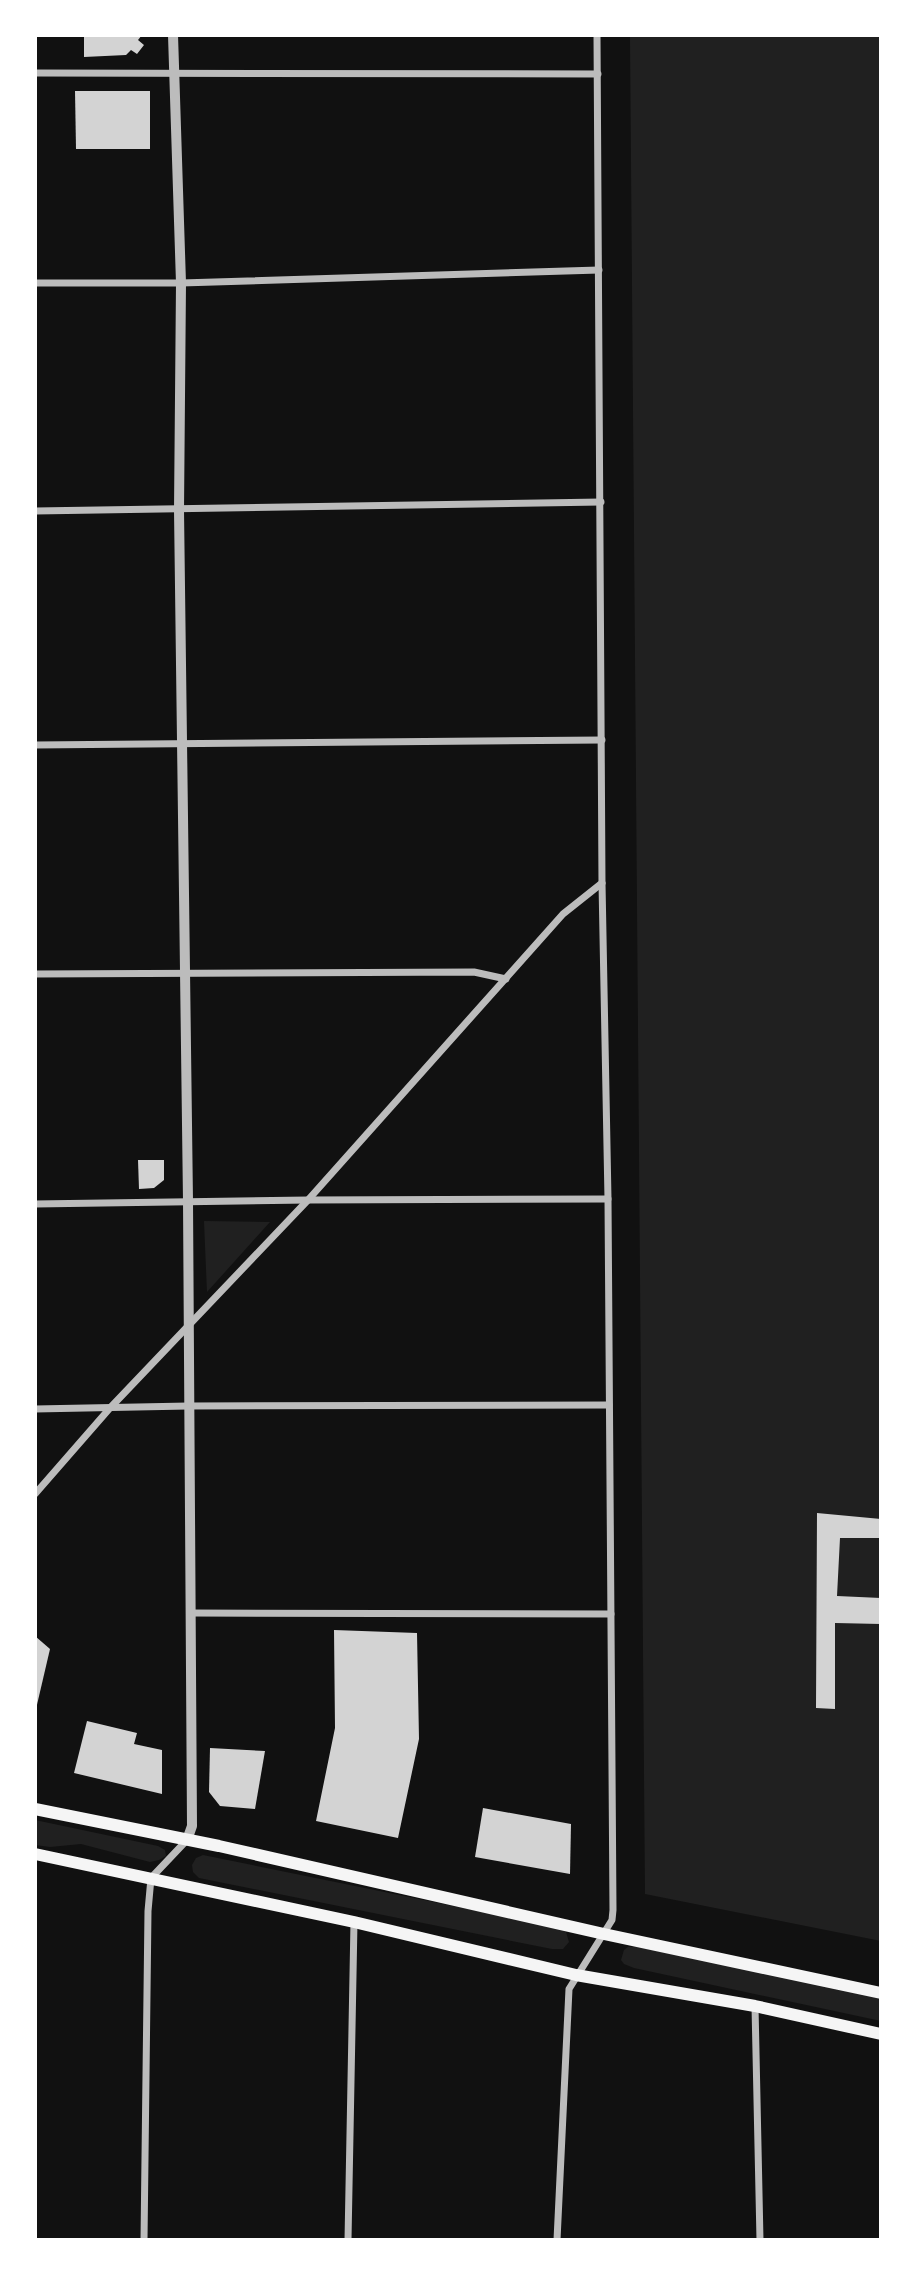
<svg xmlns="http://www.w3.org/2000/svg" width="916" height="2275" viewBox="0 0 916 2275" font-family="'Varela Round',sans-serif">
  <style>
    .green { fill: #202020 }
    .building { fill: #d3d3d3 }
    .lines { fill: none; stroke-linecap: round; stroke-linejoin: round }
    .minor { stroke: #bcbcbc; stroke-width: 7 }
    .tertiary { stroke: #bcbcbc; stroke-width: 10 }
    .secondary { stroke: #f5f5f5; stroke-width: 12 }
  </style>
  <rect width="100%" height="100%" fill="#111"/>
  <g class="green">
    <path d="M 630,35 L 881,35 L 881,1941 L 645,1894 Z"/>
    <path d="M 204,1221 L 270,1222 L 207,1292 Z"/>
    <path d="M 35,1820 L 158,1846 L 165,1850 L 166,1856 L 159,1860 L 150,1862 L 81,1844 L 50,1847 L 35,1845 Z"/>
    <path d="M 203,1855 L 556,1927 L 566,1932 L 569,1942 L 563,1949 L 552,1949 L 199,1878 L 193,1872 L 192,1865 L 196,1858 Z"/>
    <path d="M 628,1947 L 638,1947 L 881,1998 L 881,2021 L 634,1968 L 624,1964 L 621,1960 L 624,1950 Z"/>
  </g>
  <g class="building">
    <path d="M 84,35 L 142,35 L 138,40 L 144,45 L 137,54 L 131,50 L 126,55 L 84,57 Z"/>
    <path d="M 75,91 L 150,91 L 150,149 L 76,149 Z"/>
    <path d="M 138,1160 L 164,1160 L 164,1180 L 154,1188 L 139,1189 Z"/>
    <path d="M 817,1513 L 881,1519 L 881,1538 L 840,1538 L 837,1596 L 881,1598 L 881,1624 L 835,1623 L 835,1709 L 816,1708 Z"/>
    <path d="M 334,1630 L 417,1633 L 419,1739 L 398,1838 L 316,1821 L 335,1728 Z"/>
    <path d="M 35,1636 L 50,1649 L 36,1709 L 35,1708 Z"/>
    <path d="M 87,1721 L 137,1733 L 134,1744 L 162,1750 L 162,1794 L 74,1773 Z"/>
    <path d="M 210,1748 L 265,1751 L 255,1809 L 220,1806 L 209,1792 Z"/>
    <path d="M 483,1808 L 571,1824 L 570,1874 L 475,1857 Z"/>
  </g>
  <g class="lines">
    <g class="minor">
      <path d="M 35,73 L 598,74"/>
      <path d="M 35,283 L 181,283 L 599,270"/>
      <path d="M 35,511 L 601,502"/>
      <path d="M 35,745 L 602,740"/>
      <path d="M 35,974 L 474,972 L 506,979"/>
      <path d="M 35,1204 L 308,1200 L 608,1199"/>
      <path d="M 35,1409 L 188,1406 L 609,1405"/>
      <path d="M 35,1494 L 110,1408 L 308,1200 L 563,914 L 602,883"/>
      <path d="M 190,1613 L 611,1614"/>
      <path d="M 755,2006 L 760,2240"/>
      <path d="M 144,2240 L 148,1911 L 151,1878 L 187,1840"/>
      <path d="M 348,2240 L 354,1922"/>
      <path d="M 557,2240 L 569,1989 L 612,1920 L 613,1910 L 608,1199 L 602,883 L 597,35"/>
    </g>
    <path class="tertiary" d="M 173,35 L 181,283 L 179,510 L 188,1201 L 192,1826 L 187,1840"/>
    <g class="secondary">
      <path d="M 35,1809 L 219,1846 L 604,1934 L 881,1993"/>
      <path d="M 35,1854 L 354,1922 L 576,1975 L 755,2006 L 881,2034"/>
    </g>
  </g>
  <rect width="916" height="2275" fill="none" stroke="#ffffff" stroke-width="74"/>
</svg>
